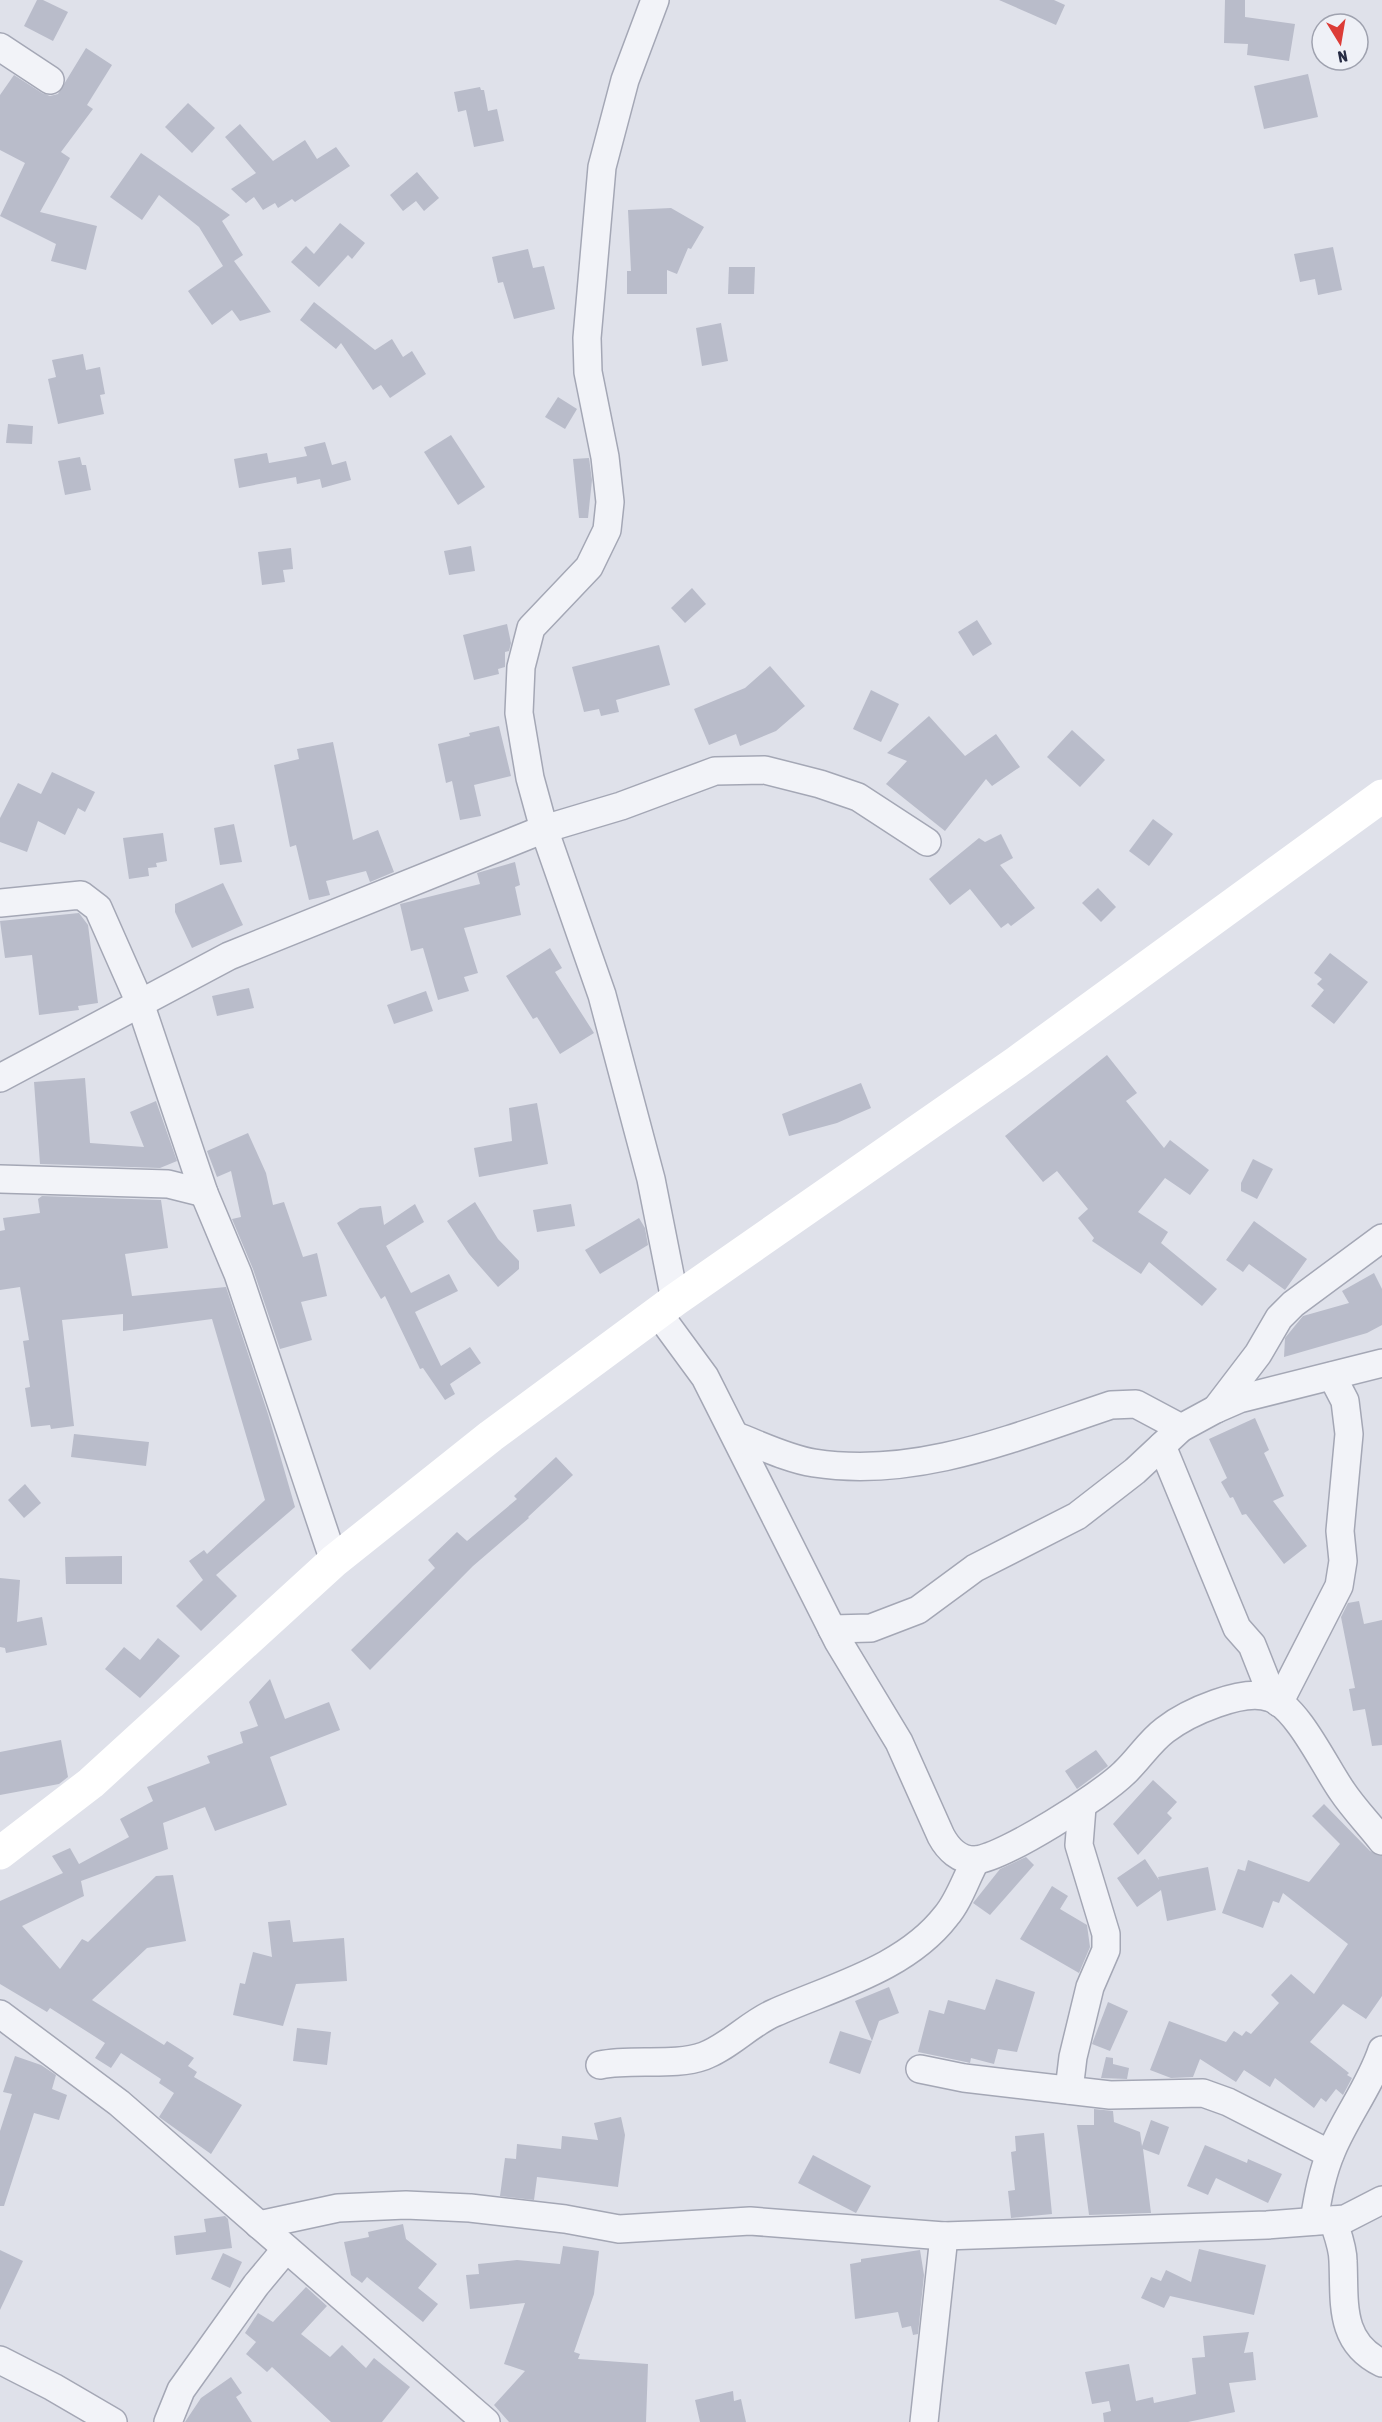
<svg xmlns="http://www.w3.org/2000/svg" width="1382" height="2422" viewBox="0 0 1382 2422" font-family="'Asap Condensed',sans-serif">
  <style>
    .building { fill: #b9bcca }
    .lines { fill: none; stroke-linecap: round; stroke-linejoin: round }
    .minor-casing { stroke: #a4a7b5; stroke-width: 30 }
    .minor { stroke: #f2f3f8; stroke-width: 27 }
    .secondary { stroke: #fff; stroke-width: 33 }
  </style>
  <rect width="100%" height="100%" fill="#dfe1ea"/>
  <g class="building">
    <path d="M 37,0 L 43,0 L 68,12 L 53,41 L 24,26 Z"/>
    <path d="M 999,0 L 1054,0 L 1065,5 L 1056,25 Z"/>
    <path d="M 1225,0 L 1245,0 L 1245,17 L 1295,24 L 1289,61 L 1247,55 L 1248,44 L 1224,43 Z"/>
    <path d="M 86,48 L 112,65 L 87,105 L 93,109 L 61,152 L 70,158 L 40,212 L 97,226 L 86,270 L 51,261 L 56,244 L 0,216 L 25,163 L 0,150 L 0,95 L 14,75 L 42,93 L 50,96 L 58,94 Z"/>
    <path d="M 1308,74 L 1318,117 L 1264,129 L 1254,86 Z"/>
    <path d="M 480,87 L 481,90 L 484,90 L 488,111 L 497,109 L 504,141 L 474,147 L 466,110 L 458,112 L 454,92 Z"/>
    <path d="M 188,103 L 215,128 L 192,153 L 165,127 Z"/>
    <path d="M 240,124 L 273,161 L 305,140 L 317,159 L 336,147 L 350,166 L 295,202 L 292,199 L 278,208 L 275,203 L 263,210 L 254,197 L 246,203 L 231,189 L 256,173 L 225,137 Z"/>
    <path d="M 141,153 L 230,215 L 222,221 L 243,255 L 234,261 L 271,312 L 240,321 L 232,310 L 212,325 L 188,291 L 223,266 L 199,227 L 159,195 L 142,220 L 110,197 Z"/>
    <path d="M 417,172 L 439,198 L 424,211 L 416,201 L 403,211 L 390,195 Z"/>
    <path d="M 671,208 L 704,227 L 691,249 L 688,248 L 677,274 L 667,270 L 667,294 L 627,294 L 627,271 L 631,271 L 628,210 Z"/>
    <path d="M 340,223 L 365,243 L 352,259 L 348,255 L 319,287 L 291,262 L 306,246 L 314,254 Z"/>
    <path d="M 1333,247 L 1342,290 L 1318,295 L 1315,279 L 1300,282 L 1294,254 Z"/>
    <path d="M 528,249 L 533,268 L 544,266 L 555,309 L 514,319 L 503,282 L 498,283 L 492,257 Z"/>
    <path d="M 729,267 L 755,267 L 754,294 L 728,294 Z"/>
    <path d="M 314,302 L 375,350 L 392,339 L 403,357 L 412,351 L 426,374 L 390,398 L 381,385 L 373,390 L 341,343 L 336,349 L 300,320 Z"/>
    <path d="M 721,323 L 728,361 L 702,366 L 696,328 Z"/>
    <path d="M 83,354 L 86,370 L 100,367 L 105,394 L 100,395 L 104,414 L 58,424 L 48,379 L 56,377 L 52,360 Z"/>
    <path d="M 558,397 L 577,409 L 565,429 L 545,417 Z"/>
    <path d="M 8,424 L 33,426 L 32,444 L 6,443 Z"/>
    <path d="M 451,435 L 485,487 L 458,505 L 424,452 Z"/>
    <path d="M 325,442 L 332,465 L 346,461 L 351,480 L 322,488 L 320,479 L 297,484 L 296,477 L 239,488 L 234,459 L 267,453 L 269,463 L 307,456 L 304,447 Z"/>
    <path d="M 80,457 L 82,465 L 86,465 L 91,490 L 65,495 L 58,461 Z"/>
    <path d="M 589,458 L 592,480 L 588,518 L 579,518 L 573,459 Z"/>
    <path d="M 471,546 L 475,571 L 449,575 L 444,551 Z"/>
    <path d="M 291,548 L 293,569 L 283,570 L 285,582 L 262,585 L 258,552 Z"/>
    <path d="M 692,588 L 706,604 L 685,623 L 671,608 Z"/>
    <path d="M 977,620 L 992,644 L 973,656 L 958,632 Z"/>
    <path d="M 507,624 L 511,643 L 509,651 L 505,652 L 505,667 L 498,669 L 499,674 L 474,680 L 463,635 Z"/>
    <path d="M 659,645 L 670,685 L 616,700 L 619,712 L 601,716 L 599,709 L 584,712 L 572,667 Z"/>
    <path d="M 770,666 L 805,706 L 776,731 L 740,746 L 736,734 L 709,745 L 694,709 L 745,688 Z"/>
    <path d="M 871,690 L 899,704 L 881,742 L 853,729 Z"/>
    <path d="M 929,716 L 965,756 L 996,734 L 1020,767 L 992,786 L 986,779 L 945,831 L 886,784 L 907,761 L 887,753 Z"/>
    <path d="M 499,726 L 511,776 L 474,785 L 481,816 L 460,820 L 452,781 L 446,783 L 438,744 L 470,736 L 469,733 Z"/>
    <path d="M 1072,730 L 1105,760 L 1080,787 L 1047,757 Z"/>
    <path d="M 333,742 L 353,840 L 378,830 L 394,872 L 370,882 L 366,871 L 326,881 L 330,895 L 309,900 L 296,845 L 290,847 L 274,765 L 299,759 L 297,749 Z"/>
    <path d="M 52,772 L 95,792 L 85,812 L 78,808 L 65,835 L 38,821 L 27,852 L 0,842 L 0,818 L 18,783 L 41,794 Z"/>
    <path d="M 1153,819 L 1173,834 L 1149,866 L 1129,851 Z"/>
    <path d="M 234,824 L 242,862 L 220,865 L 214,828 Z"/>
    <path d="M 163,833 L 167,861 L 156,863 L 157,867 L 148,868 L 149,876 L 129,879 L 123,838 Z"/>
    <path d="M 1001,834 L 1013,858 L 1000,865 L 1035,908 L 1011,926 L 1008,923 L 1001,928 L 970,889 L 950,905 L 929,879 L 979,838 L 985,842 Z"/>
    <path d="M 515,862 L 520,885 L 515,887 L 521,915 L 464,928 L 478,973 L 464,977 L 469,991 L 438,1000 L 423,948 L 411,951 L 400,904 L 480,884 L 477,873 Z"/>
    <path d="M 223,883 L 243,925 L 192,948 L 175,912 L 175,904 Z"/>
    <path d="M 1098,888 L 1116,907 L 1101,922 L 1082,903 Z"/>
    <path d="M 79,913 L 88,925 L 98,1003 L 78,1006 L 79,1010 L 39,1015 L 32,955 L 5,958 L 0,921 Z"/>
    <path d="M 550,948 L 562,968 L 555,972 L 594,1033 L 560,1054 L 537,1017 L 533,1019 L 506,976 Z"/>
    <path d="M 1330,953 L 1368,982 L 1334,1024 L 1311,1006 L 1324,990 L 1317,984 L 1322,979 L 1314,973 Z"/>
    <path d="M 249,988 L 254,1008 L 217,1016 L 212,996 Z"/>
    <path d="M 426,991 L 433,1011 L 394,1024 L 387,1005 Z"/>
    <path d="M 1107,1055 L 1137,1093 L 1126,1101 L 1164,1148 L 1170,1140 L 1209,1170 L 1190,1195 L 1165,1178 L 1138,1212 L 1168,1232 L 1161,1243 L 1217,1289 L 1202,1306 L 1149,1262 L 1141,1274 L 1092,1241 L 1094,1238 L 1078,1218 L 1088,1209 L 1057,1171 L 1043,1182 L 1005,1136 Z"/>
    <path d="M 85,1078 L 90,1143 L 144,1147 L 130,1112 L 156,1101 L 177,1161 L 160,1168 L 40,1164 L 34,1082 Z"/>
    <path d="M 861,1083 L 871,1108 L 837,1123 L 789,1136 L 782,1114 Z"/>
    <path d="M 537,1103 L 548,1164 L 479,1177 L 474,1148 L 512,1141 L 509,1108 Z"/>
    <path d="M 248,1133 L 266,1173 L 273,1205 L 284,1202 L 303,1257 L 317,1253 L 327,1296 L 301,1302 L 312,1340 L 280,1349 L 253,1269 L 232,1219 L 241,1217 L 231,1171 L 217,1177 L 207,1151 Z"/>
    <path d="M 1253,1159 L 1273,1169 L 1257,1199 L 1241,1191 L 1241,1183 Z"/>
    <path d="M 42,1196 L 161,1200 L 168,1248 L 125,1254 L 132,1296 L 226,1287 L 268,1414 L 295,1507 L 216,1575 L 237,1596 L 201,1631 L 176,1606 L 203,1580 L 189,1561 L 204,1550 L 207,1554 L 265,1500 L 212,1319 L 123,1331 L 123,1314 L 62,1320 L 74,1426 L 51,1429 L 50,1425 L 31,1427 L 25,1388 L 30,1387 L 23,1341 L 29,1340 L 20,1287 L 0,1290 L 0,1231 L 5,1230 L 3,1218 L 40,1213 L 38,1199 Z"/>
    <path d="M 475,1202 L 498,1239 L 519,1261 L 519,1269 L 498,1287 L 469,1254 L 447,1221 Z"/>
    <path d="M 415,1204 L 424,1222 L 386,1246 L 411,1293 L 449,1274 L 458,1291 L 415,1312 L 441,1366 L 470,1347 L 481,1363 L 450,1384 L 455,1394 L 445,1400 L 423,1368 L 420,1369 L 385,1296 L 381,1299 L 337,1223 L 360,1208 L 381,1206 L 384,1225 Z"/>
    <path d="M 571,1204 L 575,1226 L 537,1232 L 533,1210 Z"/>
    <path d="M 639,1218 L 645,1228 L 648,1245 L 600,1274 L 585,1250 Z"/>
    <path d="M 1254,1221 L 1307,1259 L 1285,1290 L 1249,1264 L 1243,1272 L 1226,1260 Z"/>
    <path d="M 1374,1273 L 1382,1289 L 1382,1325 L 1367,1333 L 1284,1357 L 1285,1338 L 1303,1316 L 1349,1303 L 1342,1291 Z"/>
    <path d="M 1255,1418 L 1269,1450 L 1264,1453 L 1284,1496 L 1273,1501 L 1307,1546 L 1284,1564 L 1246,1514 L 1242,1515 L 1233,1497 L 1230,1498 L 1221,1482 L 1227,1478 L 1209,1439 Z"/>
    <path d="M 74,1434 L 149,1442 L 146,1466 L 71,1457 Z"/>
    <path d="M 556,1457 L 573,1475 L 528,1517 L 529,1518 L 473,1566 L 370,1670 L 351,1650 L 435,1568 L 428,1560 L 457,1532 L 467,1541 L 517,1499 L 514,1496 Z"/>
    <path d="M 25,1484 L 41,1503 L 24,1518 L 8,1500 Z"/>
    <path d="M 122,1556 L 122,1584 L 66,1584 L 65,1557 Z"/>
    <path d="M 0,1578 L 20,1580 L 17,1622 L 42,1617 L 47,1645 L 6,1653 L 5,1648 L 0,1647 Z"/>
    <path d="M 1359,1601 L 1364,1624 L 1382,1620 L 1382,1745 L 1372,1746 L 1365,1709 L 1353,1711 L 1349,1689 L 1355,1688 L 1341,1617 L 1348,1603 Z"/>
    <path d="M 158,1638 L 180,1656 L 140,1698 L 105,1669 L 124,1647 L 140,1660 Z"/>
    <path d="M 270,1679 L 285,1719 L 329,1702 L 340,1730 L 270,1757 L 287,1805 L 215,1831 L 205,1807 L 163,1823 L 168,1849 L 81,1881 L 84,1896 L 22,1926 L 60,1969 L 82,1939 L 88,1942 L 156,1876 L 173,1875 L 186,1941 L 147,1948 L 92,2000 L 164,2045 L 167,2041 L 194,2058 L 188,2066 L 197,2072 L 194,2077 L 242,2105 L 211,2154 L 159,2117 L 174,2093 L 159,2083 L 161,2079 L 121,2053 L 111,2068 L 95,2058 L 105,2043 L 50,2008 L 47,2012 L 0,1984 L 0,1901 L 63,1873 L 52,1856 L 70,1848 L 79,1864 L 129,1837 L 120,1819 L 153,1801 L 147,1787 L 210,1763 L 207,1756 L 243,1743 L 240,1732 L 258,1726 L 249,1702 Z"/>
    <path d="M 61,1740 L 68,1777 L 59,1784 L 0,1795 L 0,1752 Z"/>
    <path d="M 1096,1750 L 1108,1766 L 1077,1789 L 1065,1771 Z"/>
    <path d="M 1153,1780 L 1177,1802 L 1167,1813 L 1172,1818 L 1138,1855 L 1113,1824 Z"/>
    <path d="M 1324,1804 L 1370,1851 L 1382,1856 L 1382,1996 L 1366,2019 L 1343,2004 L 1310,2042 L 1349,2073 L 1347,2075 L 1352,2078 L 1343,2095 L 1336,2089 L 1326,2102 L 1321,2098 L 1314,2108 L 1275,2078 L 1270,2087 L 1244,2070 L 1236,2082 L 1200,2059 L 1193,2077 L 1171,2078 L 1150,2070 L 1169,2021 L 1226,2042 L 1234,2031 L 1242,2036 L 1246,2031 L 1251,2034 L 1279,2003 L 1271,1995 L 1291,1974 L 1314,1994 L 1348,1944 L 1283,1893 L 1279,1903 L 1273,1901 L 1263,1928 L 1222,1913 L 1238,1869 L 1245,1871 L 1248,1860 L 1309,1882 L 1340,1844 L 1312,1816 Z"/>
    <path d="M 1026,1857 L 1034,1865 L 990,1915 L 973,1903 L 1000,1869 Z"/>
    <path d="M 1145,1859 L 1159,1880 L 1158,1877 L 1208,1867 L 1216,1910 L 1167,1921 L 1161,1890 L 1137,1907 L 1117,1878 Z"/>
    <path d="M 1052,1886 L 1068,1896 L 1060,1909 L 1087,1925 L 1090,1947 L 1079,1973 L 1020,1939 Z"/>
    <path d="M 290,1920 L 293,1942 L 344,1938 L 347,1981 L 296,1984 L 283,2026 L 233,2015 L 240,1983 L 245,1984 L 253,1952 L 272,1957 L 268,1922 Z"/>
    <path d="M 996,1979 L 1035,1992 L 1017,2052 L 998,2049 L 994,2064 L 971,2058 L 970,2063 L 966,2062 L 918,2052 L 929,2010 L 944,2014 L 948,2000 L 985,2010 Z"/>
    <path d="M 889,1987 L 899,2013 L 879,2021 L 872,2041 L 855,2001 Z"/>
    <path d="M 1108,2002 L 1128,2011 L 1110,2051 L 1092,2044 Z"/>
    <path d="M 297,2028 L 331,2032 L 327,2065 L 293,2061 Z"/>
    <path d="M 840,2031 L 872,2041 L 860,2074 L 829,2063 Z"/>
    <path d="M 15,2056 L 41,2065 L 56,2075 L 52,2089 L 67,2095 L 59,2120 L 34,2113 L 4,2206 L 0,2206 L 0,2131 L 12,2094 L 3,2092 Z"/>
    <path d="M 1106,2057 L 1113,2058 L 1113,2064 L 1129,2068 L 1127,2079 L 1101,2078 Z"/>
    <path d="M 1094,2109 L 1113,2111 L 1114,2122 L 1140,2132 L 1142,2146 L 1151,2120 L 1169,2127 L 1159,2155 L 1143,2149 L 1151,2213 L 1089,2215 L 1077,2125 L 1094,2125 Z"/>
    <path d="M 621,2117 L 625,2135 L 618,2187 L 537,2177 L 534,2200 L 500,2196 L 505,2158 L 516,2159 L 517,2144 L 561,2149 L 562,2136 L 598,2140 L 594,2123 Z"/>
    <path d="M 1044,2133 L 1052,2214 L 1011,2218 L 1008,2191 L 1015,2190 L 1011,2152 L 1016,2151 L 1015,2136 Z"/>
    <path d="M 1205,2145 L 1247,2163 L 1248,2159 L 1282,2174 L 1268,2203 L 1216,2178 L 1208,2195 L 1187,2186 Z"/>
    <path d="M 813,2155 L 871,2186 L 856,2213 L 798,2183 Z"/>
    <path d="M 225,2216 L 228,2219 L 232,2248 L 176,2255 L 174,2236 L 206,2232 L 204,2219 Z"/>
    <path d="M 403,2224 L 406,2239 L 437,2264 L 418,2288 L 438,2304 L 423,2322 L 367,2277 L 362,2283 L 351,2275 L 344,2242 L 369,2237 L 368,2232 Z"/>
    <path d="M 563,2246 L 599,2251 L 594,2294 L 574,2352 L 580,2354 L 578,2359 L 648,2364 L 646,2422 L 509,2422 L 494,2405 L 525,2371 L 504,2364 L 525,2303 L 470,2309 L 466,2275 L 479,2274 L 478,2264 L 517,2260 L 560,2264 Z"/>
    <path d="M 1199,2249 L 1266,2265 L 1254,2315 L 1170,2296 L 1164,2308 L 1141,2298 L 1151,2277 L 1161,2281 L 1166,2270 L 1191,2282 Z"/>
    <path d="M 0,2250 L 23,2261 L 0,2310 Z"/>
    <path d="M 920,2250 L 924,2275 L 918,2334 L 913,2335 L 911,2326 L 902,2328 L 898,2312 L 855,2319 L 850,2264 L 861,2262 L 861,2259 Z"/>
    <path d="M 223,2253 L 242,2262 L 230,2288 L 211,2279 Z"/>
    <path d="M 306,2287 L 327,2306 L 301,2334 L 330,2357 L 342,2345 L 366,2368 L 374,2358 L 410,2387 L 382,2422 L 331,2422 L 272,2367 L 267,2372 L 246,2354 L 256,2342 L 245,2333 L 258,2313 L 273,2322 Z"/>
    <path d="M 1249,2332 L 1244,2353 L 1253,2352 L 1256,2380 L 1229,2383 L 1235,2412 L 1188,2422 L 1104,2422 L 1103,2413 L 1111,2411 L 1109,2401 L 1092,2404 L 1085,2372 L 1129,2364 L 1136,2401 L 1153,2397 L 1154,2403 L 1196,2394 L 1192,2358 L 1205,2357 L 1203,2336 Z"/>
    <path d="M 231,2377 L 242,2393 L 236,2397 L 252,2422 L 185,2422 L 201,2398 Z"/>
    <path d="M 733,2391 L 734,2401 L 741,2399 L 746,2422 L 700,2422 L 695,2400 Z"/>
  </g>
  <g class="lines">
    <defs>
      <g id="minor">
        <path d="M 655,0 L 625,80 L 602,167 L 587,338 L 588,372 L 605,457 L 610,502 L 607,530 L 589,567 L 531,628 L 521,667 L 519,713 L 530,778 L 544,829 L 602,995 L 651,1179 L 675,1300"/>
        <path d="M 0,47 L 50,80"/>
        <path d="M 0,903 L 81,895 L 98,908 L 140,1003 L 204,1193 L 238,1274 L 334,1561"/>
        <path d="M 0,1078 L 229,956 L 544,829 L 621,806 L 715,771 L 765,770 L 820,784 L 858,797 L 927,842"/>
        <path d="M 0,1179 L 168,1184 L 204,1193"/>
        <path d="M 658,1313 L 705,1377 L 838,1641 L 899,1742 L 941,1836 C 948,1849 960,1861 976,1860 C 1005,1857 1102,1795 1124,1773 C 1139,1759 1149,1742 1165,1730 C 1187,1713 1244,1687 1271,1698 C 1298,1708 1325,1767 1342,1791 C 1354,1809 1369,1824 1382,1841"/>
        <path d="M 1216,1409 L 1258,1354 L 1279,1318 L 1293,1304 L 1382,1238"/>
        <path d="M 736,1436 C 760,1445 788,1459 814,1463 C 917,1479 1015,1437 1111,1405 L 1136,1404 L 1181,1428"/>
        <path d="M 1162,1446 L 1237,1628 L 1252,1645 L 1273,1698"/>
        <path d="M 832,1629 L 871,1628 L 918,1610 L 975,1568 L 1077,1516 L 1135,1471 L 1181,1428 L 1216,1409 L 1239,1399 L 1382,1363"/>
        <path d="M 1279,1703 L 1339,1586 L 1343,1561 L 1340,1531 L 1349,1434 L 1345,1401 L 1332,1376"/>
        <path d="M 0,2014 L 119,2103 L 486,2422"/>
        <path d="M 600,2065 C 633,2058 674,2067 704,2056 C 730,2046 749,2024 774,2013 C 832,1987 905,1969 946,1916 C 959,1901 966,1878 976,1860"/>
        <path d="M 920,2069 L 964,2078 L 1110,2095 L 1203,2093 L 1228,2102 L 1330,2154"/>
        <path d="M 1069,2090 L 1073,2057 L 1090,1987 L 1106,1950 L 1106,1934 L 1079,1845 L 1082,1807"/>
        <path d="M 1333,2220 C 1337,2233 1343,2247 1343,2261 C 1345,2301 1338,2342 1382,2363"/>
        <path d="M 1314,2221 C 1318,2196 1322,2173 1332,2150 C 1347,2115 1370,2086 1382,2050"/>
        <path d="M 259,2225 L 338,2208 L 406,2205 L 470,2208 L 565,2219 L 619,2229 L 750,2221 L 944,2236 L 1267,2225 L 1345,2219 L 1382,2200"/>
        <path d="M 0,2360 L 53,2387 L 113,2422"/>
        <path d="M 168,2422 L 181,2390 L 256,2285 L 286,2249"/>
        <path d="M 924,2422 L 944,2236"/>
      </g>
    </defs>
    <use href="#minor" class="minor-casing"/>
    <use href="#minor" class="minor"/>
    <path class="secondary" d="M 0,1853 L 91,1783 L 334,1561 L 491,1436 L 675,1300 L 1017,1062 L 1382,796"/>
  </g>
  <g transform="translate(1340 42) rotate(169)"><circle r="28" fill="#eff1f7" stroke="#9fa2af" stroke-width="1.5"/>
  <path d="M0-4.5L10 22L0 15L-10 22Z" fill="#dc3c37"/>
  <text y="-9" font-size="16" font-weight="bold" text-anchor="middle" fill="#262b43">N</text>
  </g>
</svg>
